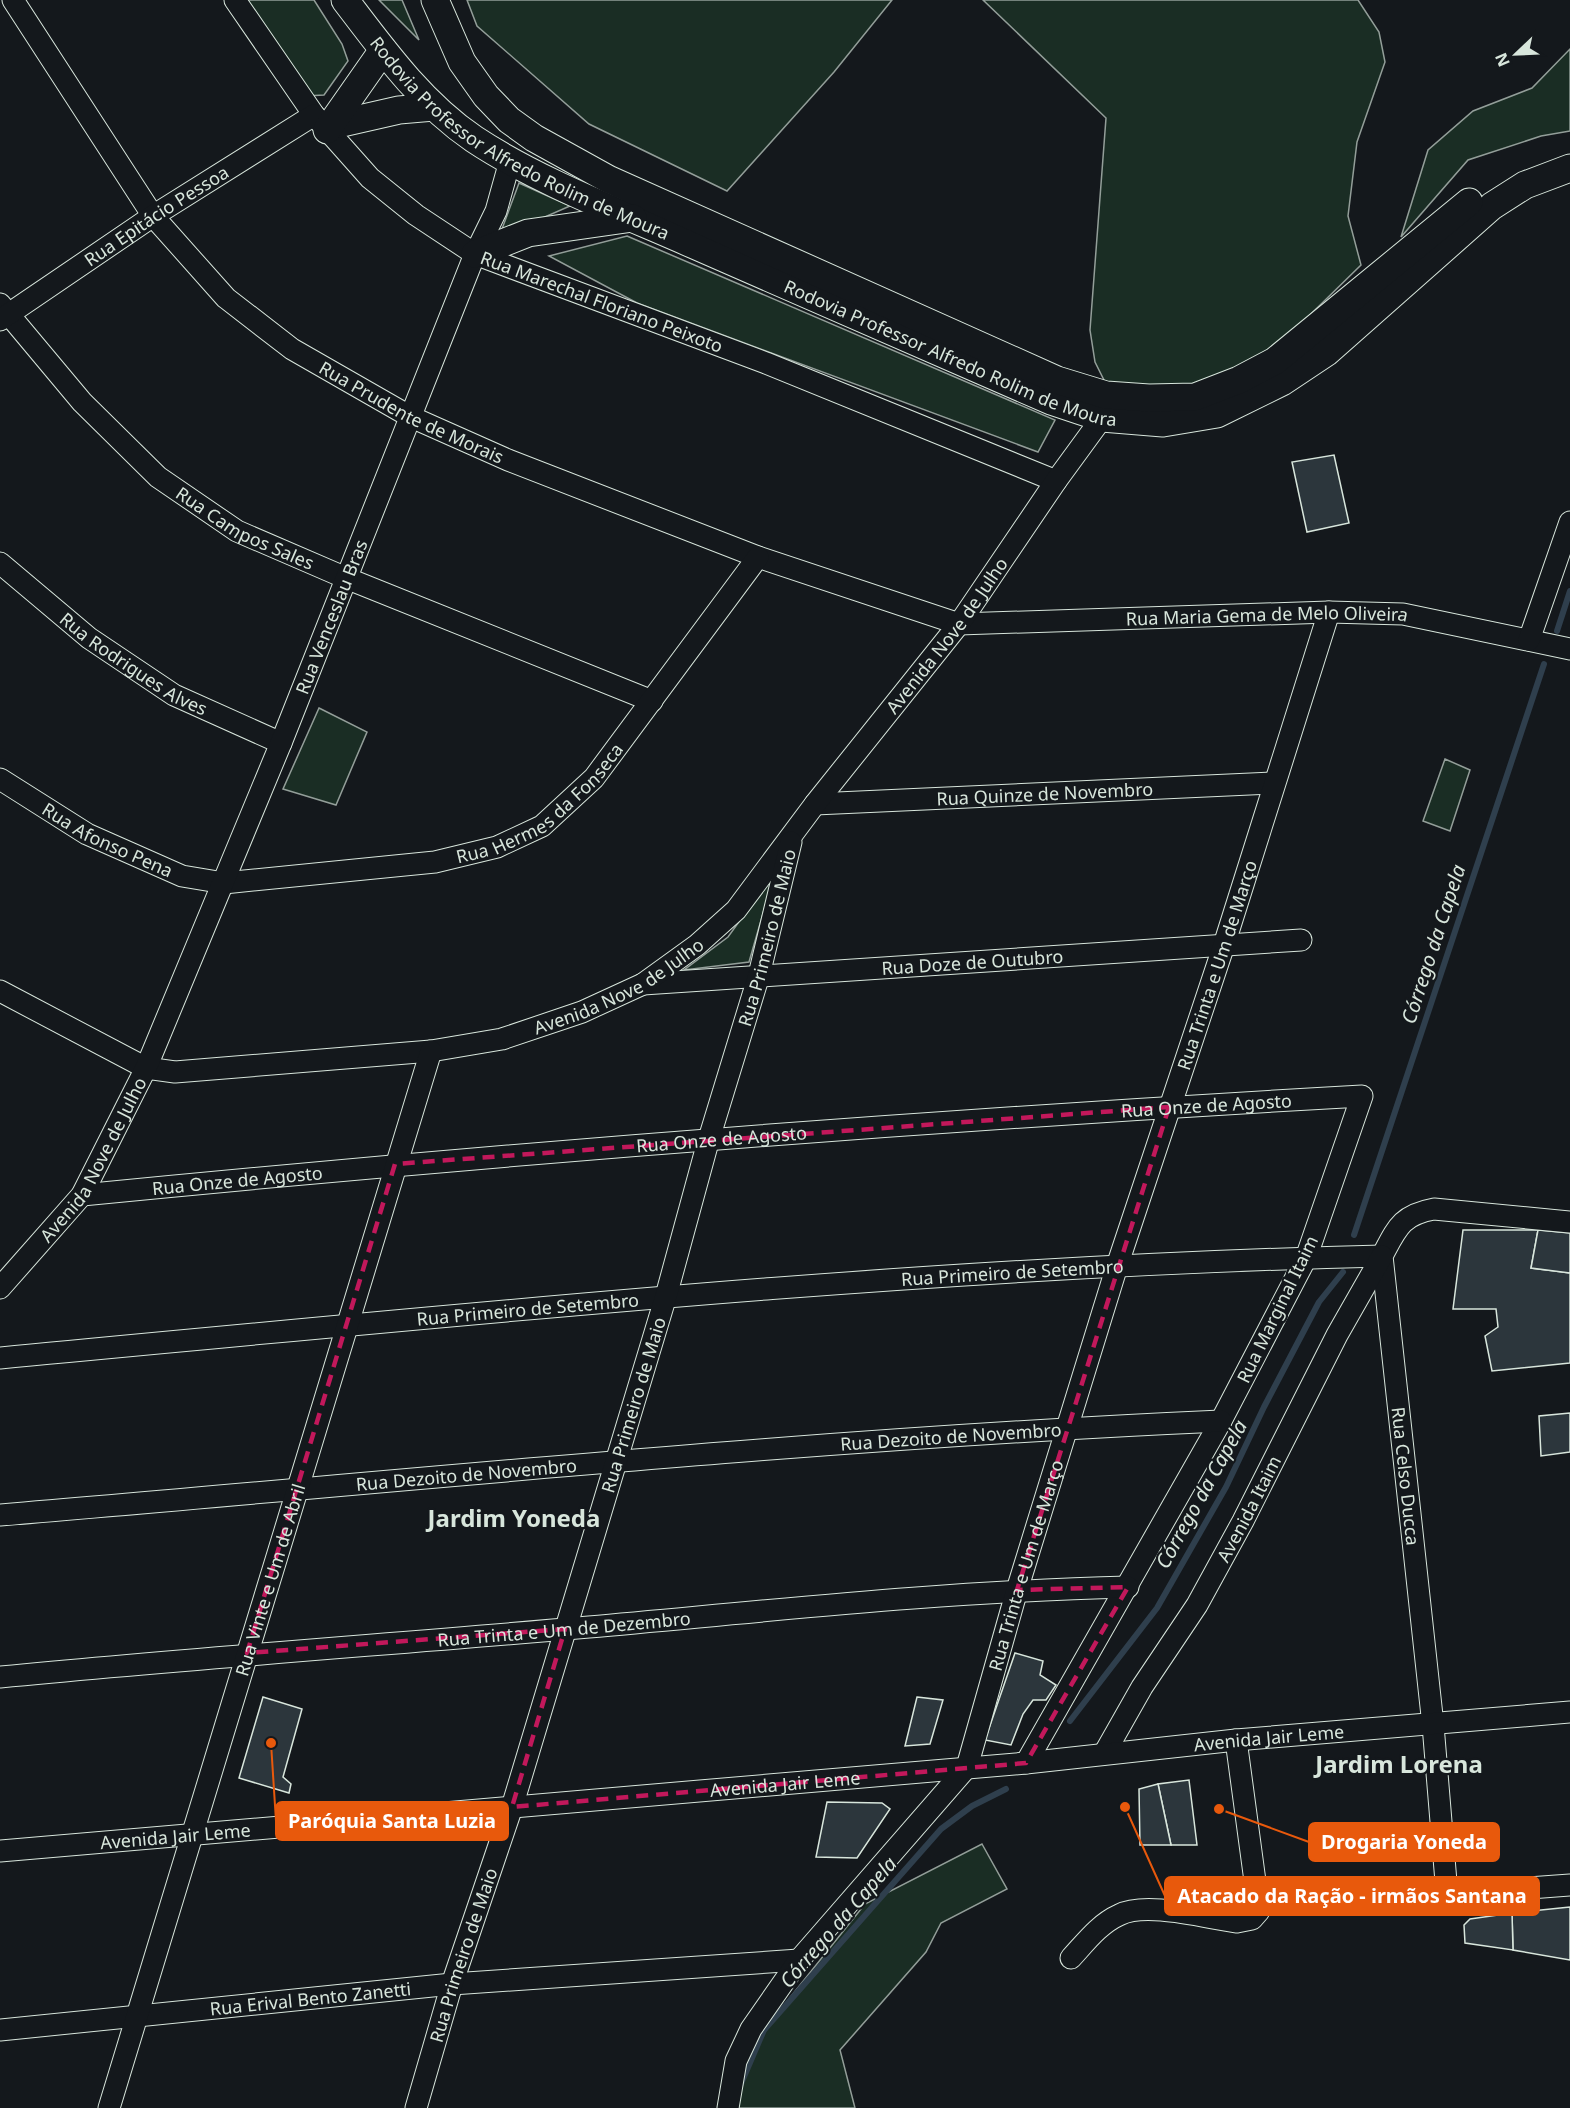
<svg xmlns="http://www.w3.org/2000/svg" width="1570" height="2108" viewBox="0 0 1570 2108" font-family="'Noto Sans',sans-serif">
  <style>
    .green { fill: #1a2d24; stroke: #939e99; stroke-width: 1.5 }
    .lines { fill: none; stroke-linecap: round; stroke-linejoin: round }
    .stream { stroke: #2f3f4d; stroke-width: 6 }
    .building { fill: #2c363c; stroke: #d8e6dc; stroke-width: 1.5 }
    .minor-casing { stroke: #d8e6dc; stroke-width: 23 }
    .major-casing { stroke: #d8e6dc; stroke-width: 29 }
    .minor { stroke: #14181c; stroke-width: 21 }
    .major { stroke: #14181c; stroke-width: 27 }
    .marked { fill: none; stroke: #c2185b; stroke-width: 4.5; stroke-dasharray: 12 8; stroke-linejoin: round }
    .labels { text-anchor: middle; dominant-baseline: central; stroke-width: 4.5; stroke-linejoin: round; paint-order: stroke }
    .street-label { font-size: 18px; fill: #d8e6dc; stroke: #14181c }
    .water-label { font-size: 20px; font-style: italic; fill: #d8e6dc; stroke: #14181c }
    .district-label { font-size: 24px; font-weight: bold; fill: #d8e6dc; stroke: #14181c }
    .leader { fill: none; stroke: #e8590c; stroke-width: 2 }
    .callout-dot { fill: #e8590c; stroke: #14181c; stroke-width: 2 }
    .callout { fill: #e8590c; stroke: #e8590c; stroke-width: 2 }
    .callout-label { font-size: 20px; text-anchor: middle; font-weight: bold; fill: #fff }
  </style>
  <rect width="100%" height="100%" fill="#14181c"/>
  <g class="green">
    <path d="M 238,0 L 314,0 L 342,44 L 348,61 L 324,95 L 305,96 Z"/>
    <path d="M 379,0 L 402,0 L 419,40 Z"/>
    <path d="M 467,0 L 892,0 L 834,72 L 727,191 L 589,124 L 477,26 Z"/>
    <path d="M 983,0 L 1358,0 L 1379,32 L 1385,62 L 1357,142 L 1348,216 L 1361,265 L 1270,354 L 1193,391 L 1109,390 L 1095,362 L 1090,330 L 1106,118 Z"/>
    <path d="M 1570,49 L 1570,131 L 1541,136 L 1468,160 L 1401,237 L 1428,150 L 1473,111 L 1532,88 Z"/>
    <path d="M 519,183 L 570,206 L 499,237 Z"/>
    <path d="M 627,236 L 1055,420 L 1038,452 L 637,303 L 549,256 Z"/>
    <path d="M 319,708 L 367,732 L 336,805 L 283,789 Z"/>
    <path d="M 1445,759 L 1470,770 L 1450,831 L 1423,821 Z"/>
    <path d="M 775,872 L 749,962 L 684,970 L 728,937 Z"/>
    <path d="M 982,1844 L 1007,1889 L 941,1923 L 926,1952 L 840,2050 L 855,2108 L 728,2108 L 737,2057 L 764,2030 L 865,1904 Z"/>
  </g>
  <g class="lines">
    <g class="stream">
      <path d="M 1557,631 L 1570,591"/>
      <path d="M 1354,1235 L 1544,664"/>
      <path d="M 1070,1721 L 1157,1608 L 1226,1487 L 1264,1407 L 1319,1302 L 1343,1272"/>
      <path d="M 740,2086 L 764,2030 L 941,1829 L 972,1806 L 1006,1789"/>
    </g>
  </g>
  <g class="building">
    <path d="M 1334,455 L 1349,523 L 1307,532 L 1292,462 Z"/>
    <path d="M 1463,1230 L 1538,1230 L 1531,1268 L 1570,1273 L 1570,1363 L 1492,1371 L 1485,1336 L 1498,1327 L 1496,1309 L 1453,1309 Z"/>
    <path d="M 1538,1230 L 1570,1233 L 1570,1273 L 1531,1268 Z"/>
    <path d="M 1570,1413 L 1570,1452 L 1541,1456 L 1539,1416 Z"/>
    <path d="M 1015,1653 L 1043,1661 L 1040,1675 L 1056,1685 L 1046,1700 L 1033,1700 L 1023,1714 L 1011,1745 L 985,1740 Z"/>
    <path d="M 263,1697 L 302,1709 L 283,1777 L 291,1784 L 289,1793 L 239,1778 Z"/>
    <path d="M 917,1697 L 943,1700 L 930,1744 L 905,1746 Z"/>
    <path d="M 1189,1780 L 1197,1845 L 1171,1845 L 1158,1784 Z"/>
    <path d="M 1158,1784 L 1171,1845 L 1140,1845 L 1139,1789 Z"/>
    <path d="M 827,1802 L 882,1803 L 890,1809 L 857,1858 L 816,1857 Z"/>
    <path d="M 1570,1907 L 1570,1960 L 1513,1950 L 1512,1913 Z"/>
    <path d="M 1512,1913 L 1513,1950 L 1465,1943 L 1464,1925 L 1470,1919 Z"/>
  </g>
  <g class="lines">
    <defs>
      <g id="minor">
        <path id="s1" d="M 13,0 L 153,216 L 226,298 L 292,349 L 409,416 L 508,460 L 758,557 L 959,624 L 1329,612 L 1403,614 L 1570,649"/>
        <path id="s2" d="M 235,0 L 314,115 L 370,178 L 416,215 L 475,254 L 766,363 L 1056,481"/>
        <path id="s3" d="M 0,304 L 82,402 L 158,477 L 237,531 L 346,578 L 652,701"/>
        <path id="s4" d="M 0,320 L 153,216 L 314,115"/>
        <path id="s5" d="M 0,563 L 89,638 L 174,695 L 281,743"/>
        <path d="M 1529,640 L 1570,522"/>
        <path id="s6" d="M 0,779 L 87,834 L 182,876 L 224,883 L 435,862 L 497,847 L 542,826 L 594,778 L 758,557"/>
        <path id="s7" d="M 815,804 L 1274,783"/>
        <path id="s8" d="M 643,984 L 1301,940"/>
        <path id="s9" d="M 0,991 L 146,1068 L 175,1072 L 431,1051 L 502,1039 L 582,1012 L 643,984 L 697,945 L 736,910 L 815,804 L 959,624 L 1056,481 L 1102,418"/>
        <path id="s10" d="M 82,1195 C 508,1153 935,1120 1362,1096 L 1306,1258 L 1221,1421 L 1026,1763"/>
        <path id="s11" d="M 1570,1222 L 1434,1209 C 1401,1215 1397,1228 1382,1256 L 1433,1725 L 1447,1894 L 1570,1885"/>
        <path id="s12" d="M 0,1288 L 82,1195 L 146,1068 L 281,743 L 475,254 L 496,211 L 510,161"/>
        <path id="s13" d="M 0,1358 C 460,1315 920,1267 1382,1256"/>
        <path id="s14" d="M 0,1515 C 407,1481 813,1439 1221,1421"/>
        <path id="s15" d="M 0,1677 C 196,1658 393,1644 589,1627 C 769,1611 948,1591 1128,1587"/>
        <path id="s16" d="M 1104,1754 L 1142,1687 L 1197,1605 L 1243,1521 L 1337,1335 L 1382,1256"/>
        <path id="s17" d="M 0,1851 L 1026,1763 L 1236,1740 L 1570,1712"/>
        <path d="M 1071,1958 C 1085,1943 1099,1924 1119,1915 C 1146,1901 1206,1918 1237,1922 L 1252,1919 L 1259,1911 L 1236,1740"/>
        <path id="s18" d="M 0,2030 L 452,1984 L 799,1960"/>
        <path id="s19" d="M 109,2108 L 431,1051"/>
        <path id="s20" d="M 416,2108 L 452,1984 L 512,1807 L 666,1296 L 708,1142 L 759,975 L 791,842"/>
        <path id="s21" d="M 728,2108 L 736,2061 L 751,2029 L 799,1960 L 967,1767 L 1017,1590 L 1117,1266 L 1224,945 L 1329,612"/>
      </g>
      <g id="major">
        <path id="s22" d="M 345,0 C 383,50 421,103 474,139 C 537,181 624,214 694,245 C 813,297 932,349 1051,401 L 1102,418 L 1163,423 L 1217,414 L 1282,382 L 1327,352 L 1492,206 L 1525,185 L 1570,168"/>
        <path d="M 435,0 L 462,62 L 486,96 L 509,120 L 534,138 L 608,179 L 1057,380 L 1106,395 L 1149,398 L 1195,397 L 1239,380 L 1275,361 L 1469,202"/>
        <path d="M 333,125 L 399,110 L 434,107"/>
        <path d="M 327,130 L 383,50"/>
        <path d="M 475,254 L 528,233 L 633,218"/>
      </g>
    </defs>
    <use href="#minor" class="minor-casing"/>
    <use href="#major" class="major-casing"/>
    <use href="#minor" class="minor"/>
    <use href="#major" class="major"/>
  </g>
  <path class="marked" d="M 1169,1107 L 1017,1590 L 1128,1587 L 1026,1763 L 512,1807 L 565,1629 L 247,1653 L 395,1164 Z"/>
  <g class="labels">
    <g class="street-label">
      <text stroke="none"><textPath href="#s22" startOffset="228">Rodovia Professor Alfredo Rolim de Moura</textPath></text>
      <text stroke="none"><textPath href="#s4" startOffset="188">Rua Epitácio Pessoa</textPath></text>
      <text stroke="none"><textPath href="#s2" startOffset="489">Rua Marechal Floriano Peixoto</textPath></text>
      <text stroke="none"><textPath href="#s22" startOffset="714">Rodovia Professor Alfredo Rolim de Moura</textPath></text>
      <text stroke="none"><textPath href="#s1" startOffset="586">Rua Prudente de Morais</textPath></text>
      <text stroke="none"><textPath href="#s3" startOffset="336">Rua Campos Sales</textPath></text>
      <text stroke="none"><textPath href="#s12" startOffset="754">Rua Venceslau Bras</textPath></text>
      <text stroke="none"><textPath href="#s1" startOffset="1482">Rua Maria Gema de Melo Oliveira</textPath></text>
      <text stroke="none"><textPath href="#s9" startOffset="1140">Avenida Nove de Julho</textPath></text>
      <text stroke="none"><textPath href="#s5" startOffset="168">Rua Rodrigues Alves</textPath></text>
      <text stroke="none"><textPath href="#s7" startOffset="230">Rua Quinze de Novembro</textPath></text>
      <text stroke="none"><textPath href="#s6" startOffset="585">Rua Hermes da Fonseca</textPath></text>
      <text stroke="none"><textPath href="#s6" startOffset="124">Rua Afonso Pena</textPath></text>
      <text stroke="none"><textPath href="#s20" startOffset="1222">Rua Primeiro de Maio</textPath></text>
      <text stroke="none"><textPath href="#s8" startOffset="330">Rua Doze de Outubro</textPath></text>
      <text stroke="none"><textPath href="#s21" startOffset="1263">Rua Trinta e Um de Março</textPath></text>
      <text stroke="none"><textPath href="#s9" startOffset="652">Avenida Nove de Julho</textPath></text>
      <text stroke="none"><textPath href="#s10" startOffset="1128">Rua Onze de Agosto</textPath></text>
      <text stroke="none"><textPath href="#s10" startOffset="642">Rua Onze de Agosto</textPath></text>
      <text stroke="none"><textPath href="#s12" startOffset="160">Avenida Nove de Julho</textPath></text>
      <text stroke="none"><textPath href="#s10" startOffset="156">Rua Onze de Agosto</textPath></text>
      <text stroke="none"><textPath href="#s13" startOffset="1016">Rua Primeiro de Setembro</textPath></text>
      <text stroke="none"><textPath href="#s13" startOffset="530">Rua Primeiro de Setembro</textPath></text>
      <text transform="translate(1277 1309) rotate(-64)">Rua Marginal Itaim</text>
      <text stroke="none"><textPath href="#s20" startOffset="736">Rua Primeiro de Maio</textPath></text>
      <text stroke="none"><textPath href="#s14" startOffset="954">Rua Dezoito de Novembro</textPath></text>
      <text stroke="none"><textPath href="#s14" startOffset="468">Rua Dezoito de Novembro</textPath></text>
      <text stroke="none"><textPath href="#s11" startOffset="432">Rua Celso Ducca</textPath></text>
      <text stroke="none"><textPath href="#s16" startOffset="285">Avenida Itaim</textPath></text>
      <text stroke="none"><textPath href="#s21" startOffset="633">Rua Trinta e Um de Março</textPath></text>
      <text stroke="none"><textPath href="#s19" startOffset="552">Rua Vinte e Um de Abril</textPath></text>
      <text stroke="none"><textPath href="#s15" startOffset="566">Rua Trinta e Um de Dezembro</textPath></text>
      <text stroke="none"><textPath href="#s17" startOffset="1274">Avenida Jair Leme</textPath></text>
      <text stroke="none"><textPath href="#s17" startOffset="788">Avenida Jair Leme</textPath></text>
      <text stroke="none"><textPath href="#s17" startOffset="176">Avenida Jair Leme</textPath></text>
      <text stroke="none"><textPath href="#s20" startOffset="160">Rua Primeiro de Maio</textPath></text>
      <text stroke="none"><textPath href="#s18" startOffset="312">Rua Erival Bento Zanetti</textPath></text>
    </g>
    <g class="water-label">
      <text transform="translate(1433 944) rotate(-72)">Córrego da Capela</text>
      <text transform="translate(1201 1494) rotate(-61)">Córrego da Capela</text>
      <text transform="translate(838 1922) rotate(-49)">Córrego da Capela</text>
    </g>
    <g class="district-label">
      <text x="514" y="1517">Jardim Yoneda</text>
      <text x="1399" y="1763">Jardim Lorena</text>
    </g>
  </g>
  <path class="leader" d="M271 1743L276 1821M1219 1809L1309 1842M1125 1807L1165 1896"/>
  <g class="callout-dot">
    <circle cx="271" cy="1743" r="6"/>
    <circle cx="1219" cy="1809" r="6"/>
    <circle cx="1125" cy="1807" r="6"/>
  </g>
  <g class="callout">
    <rect x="276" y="1802" width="232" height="38" rx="6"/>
    <rect x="1309" y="1823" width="190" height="38" rx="6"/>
    <rect x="1165" y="1877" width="374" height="38" rx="6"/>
  </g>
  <g class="callout-label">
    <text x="392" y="1828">Paróquia Santa Luzia</text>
    <text x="1404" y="1849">Drogaria Yoneda</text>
    <text x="1352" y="1903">Atacado da Ração - irmãos Santana</text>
  </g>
  <g transform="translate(1516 54) rotate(247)" stroke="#14181c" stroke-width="4.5" paint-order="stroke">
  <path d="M0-4.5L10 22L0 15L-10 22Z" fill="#d8e6dc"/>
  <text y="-9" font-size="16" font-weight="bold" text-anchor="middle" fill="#d8e6dc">N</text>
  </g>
</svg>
